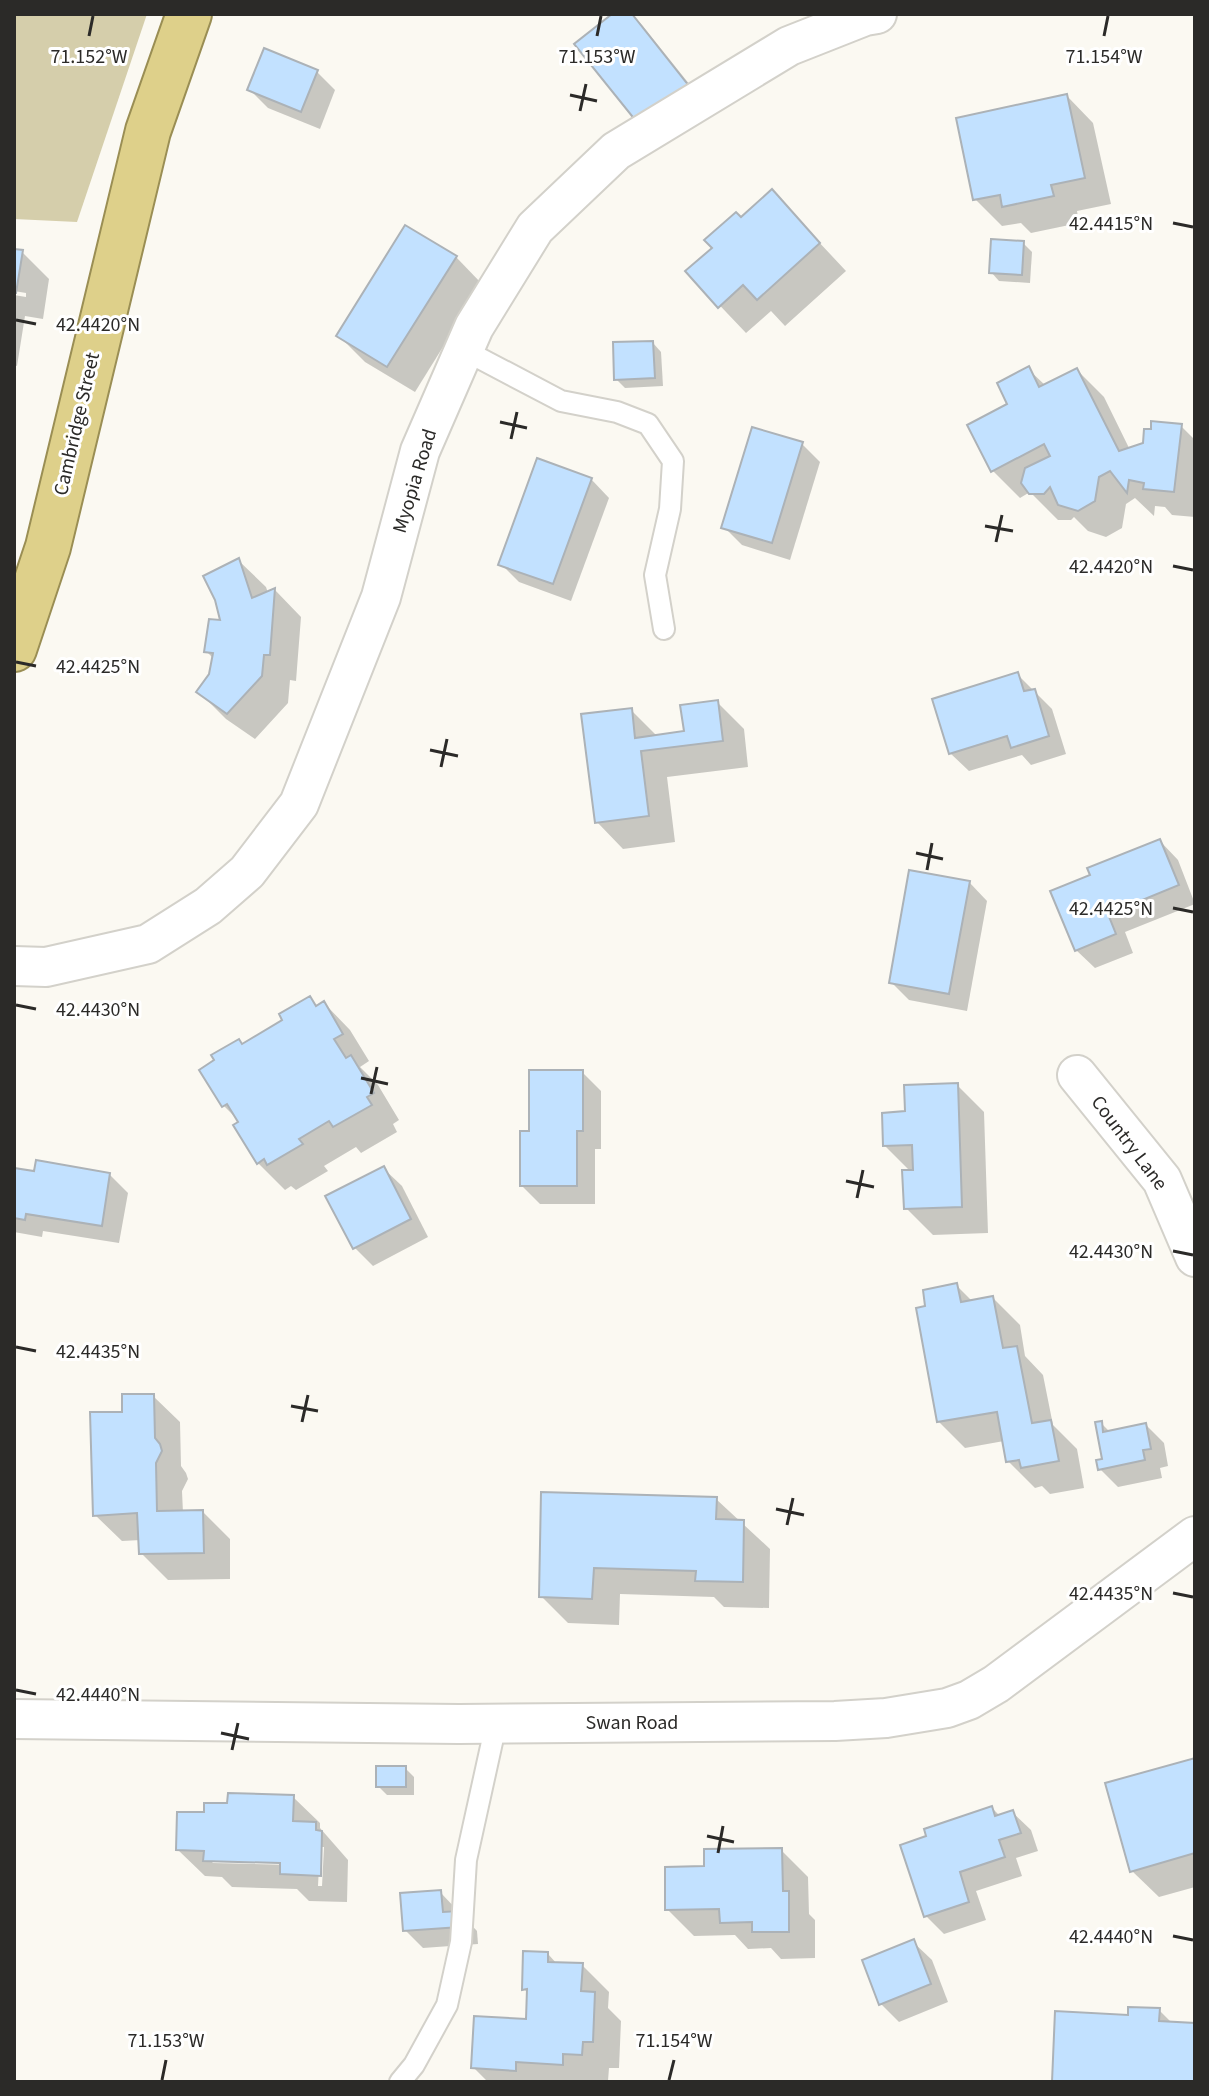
<svg xmlns="http://www.w3.org/2000/svg" width="1209" height="2096" viewBox="0 0 1209 2096" font-family="'Source Sans 3',sans-serif">
  <style>
    .green { fill: #d5ceab }
    .shadow { fill: #0003; fill-rule: evenodd }
    .building { fill: #c2e1ff; stroke: #acb2b7; stroke-width: 2 }
    .lines { fill: none; stroke-linecap: round; stroke-linejoin: round }
    .service-casing { stroke: #d3d1ca; stroke-width: 24 }
    .minor-casing { stroke: #d3d1ca; stroke-width: 42 }
    .trunk-casing { stroke: #9a8e54; stroke-width: 48 }
    .service { stroke: #fff; stroke-width: 20 }
    .minor { stroke: #fff; stroke-width: 38 }
    .trunk { stroke: #ded08a; stroke-width: 44 }
    .ticks { fill: none; stroke: #2b2a28; stroke-width: 3 }
    .labels { text-anchor: middle; dominant-baseline: central; stroke-width: 6; stroke-linejoin: round; paint-order: stroke }
    .street-label { font-size: 20px; fill: #2b2a28; stroke: #fff }
    .ticks-label { font-size: 20px; text-anchor: middle; fill: #2b2a28; stroke: #fff; stroke-width: 6; stroke-linejoin: round; paint-order: stroke }
  </style>
  <rect width="100%" height="100%" fill="#fbf9f2"/>
  <path class="green" d="M 14,14 L 147,14 L 77,222 L 14,219 Z"/>
  <g class="shadow">
    <path d="M 615,14 L 631,14 L 642,25 L 706,105 Z"/>
    <path d="M 317,72 L 335,90 L 320,129 L 268,108 L 249,89 Z"/>
    <path d="M 1067,96 L 1093,123 L 1111,204 L 1077,211 L 1079,223 L 1031,233 L 1021,223 L 1002,226 L 975,199 Z"/>
    <path d="M 772,192 L 846,271 L 785,326 L 771,311 L 746,333 L 688,272 Z"/>
    <path d="M 1023,243 L 1032,252 L 1030,283 L 999,281 L 991,272 Z"/>
    <path d="M 14,251 L 22,252 L 49,279 L 43,319 L 25,316 L 17,366 L 14,365 L 14,295 L 26,297 L 26,293 L 14,291 Z"/>
    <path d="M 456,257 L 482,284 L 415,392 L 365,362 L 338,335 Z"/>
    <path d="M 653,343 L 661,352 L 663,386 L 625,388 L 616,379 Z"/>
    <path d="M 1028,369 L 1046,386 L 1077,370 L 1104,397 L 1130,450 L 1181,426 L 1195,440 L 1195,517 L 1172,515 L 1165,507 L 1155,506 L 1154,516 L 1135,498 L 1126,504 L 1122,528 L 1106,537 L 1088,531 L 1074,517 L 1071,520 L 1058,520 L 1030,492 L 1020,498 L 993,471 L 1010,405 Z"/>
    <path d="M 802,444 L 820,462 L 790,560 L 742,545 L 724,527 Z"/>
    <path d="M 591,479 L 609,498 L 571,601 L 519,582 L 501,564 Z"/>
    <path d="M 239,561 L 266,587 L 268,593 L 275,590 L 301,617 L 296,681 L 290,680 L 288,703 L 255,739 L 226,719 L 199,692 L 211,675 L 214,659 L 206,651 L 222,623 Z"/>
    <path d="M 1018,675 L 1052,709 L 1066,754 L 1031,765 L 1022,755 L 969,771 L 950,753 Z"/>
    <path d="M 717,702 L 744,729 L 748,767 L 667,777 L 675,842 L 623,849 L 597,822 L 631,710 L 658,737 L 686,733 Z"/>
    <path d="M 1160,841 L 1178,860 L 1195,904 L 1125,932 L 1133,953 L 1095,968 L 1076,950 L 1093,876 Z"/>
    <path d="M 969,882 L 987,901 L 967,1011 L 909,1000 L 891,982 Z"/>
    <path d="M 309,998 L 318,1007 L 324,1003 L 350,1030 L 369,1061 L 360,1067 L 378,1085 L 399,1120 L 393,1124 L 397,1132 L 361,1153 L 356,1147 L 324,1166 L 328,1171 L 296,1190 L 291,1186 L 285,1190 L 258,1163 L 240,1122 L 223,1105 L 243,1046 L 285,1021 Z"/>
    <path d="M 582,1072 L 601,1091 L 601,1149 L 595,1149 L 595,1204 L 540,1204 L 522,1186 L 531,1133 Z"/>
    <path d="M 957,1085 L 984,1112 L 988,1233 L 933,1235 L 906,1208 L 911,1172 L 885,1146 L 907,1113 Z"/>
    <path d="M 383,1168 L 402,1186 L 428,1237 L 373,1266 L 355,1248 Z"/>
    <path d="M 14,1170 L 36,1174 L 109,1174 L 128,1193 L 119,1243 L 43,1231 L 42,1237 L 14,1232 Z"/>
    <path d="M 957,1286 L 973,1302 L 993,1298 L 1020,1325 L 1025,1356 L 1043,1375 L 1053,1425 L 1077,1449 L 1084,1488 L 1050,1494 L 1042,1486 L 1035,1488 L 1008,1461 L 1004,1441 L 965,1448 L 938,1421 L 928,1308 Z"/>
    <path d="M 153,1396 L 180,1422 L 181,1466 L 186,1473 L 188,1479 L 182,1491 L 183,1513 L 203,1512 L 230,1539 L 230,1579 L 168,1580 L 141,1553 L 141,1540 L 122,1541 L 95,1515 L 125,1414 Z"/>
    <path d="M 1101,1423 L 1110,1432 L 1146,1425 L 1164,1443 L 1168,1466 L 1160,1468 L 1162,1478 L 1118,1487 L 1100,1469 L 1105,1460 Z"/>
    <path d="M 716,1499 L 770,1549 L 769,1608 L 724,1607 L 714,1597 L 620,1594 L 619,1625 L 568,1623 L 541,1596 Z"/>
    <path d="M 1195,1760 L 1195,1887 L 1159,1897 L 1132,1871 Z"/>
    <path d="M 405,1768 L 414,1777 L 414,1795 L 387,1795 L 378,1786 Z"/>
    <path d="M 293,1797 L 320,1823 L 320,1828 L 348,1860 L 347,1902 L 309,1901 L 297,1889 L 232,1887 L 222,1877 L 205,1876 L 178,1850 L 206,1814 L 229,1805 ZM 320,1847 L 324,1847 L 322,1886 L 318,1886 ZM 209,1859 L 290,1861 L 290,1865 L 213,1863 Z"/>
    <path d="M 992,1808 L 1000,1816 L 1012,1812 L 1031,1830 L 1038,1851 L 1016,1858 L 1022,1876 L 976,1891 L 986,1920 L 944,1934 L 926,1916 Z"/>
    <path d="M 781,1850 L 808,1877 L 809,1914 L 815,1920 L 815,1958 L 781,1959 L 771,1948 L 748,1949 L 735,1935 L 694,1936 L 667,1909 L 706,1868 Z"/>
    <path d="M 440,1892 L 477,1931 L 478,1944 L 423,1948 L 405,1930 Z"/>
    <path d="M 913,1942 L 932,1960 L 948,2002 L 899,2022 L 881,2004 Z"/>
    <path d="M 548,1954 L 558,1965 L 582,1965 L 609,1992 L 608,2008 L 621,2021 L 619,2068 L 609,2068 L 608,2081 L 488,2082 L 473,2067 L 528,2021 L 529,1994 L 524,1989 Z"/>
    <path d="M 1159,2010 L 1173,2024 L 1195,2025 L 1195,2082 L 1054,2082 L 1129,2017 Z"/>
  </g>
  <g class="building">
    <path d="M 612,14 L 632,14 L 689,86 L 640,126 L 574,44 Z"/>
    <path d="M 264,48 L 318,70 L 301,112 L 247,90 Z"/>
    <path d="M 1067,94 L 1085,178 L 1051,185 L 1054,196 L 1002,207 L 1000,195 L 973,200 L 956,118 Z"/>
    <path d="M 772,189 L 820,243 L 757,300 L 743,285 L 718,308 L 685,271 L 712,248 L 704,240 L 736,212 L 741,217 Z"/>
    <path d="M 405,225 L 457,256 L 387,367 L 336,336 Z"/>
    <path d="M 991,239 L 1024,241 L 1022,275 L 989,273 Z"/>
    <path d="M 14,249 L 23,250 L 16,293 L 14,293 Z"/>
    <path d="M 653,341 L 655,378 L 614,380 L 613,342 Z"/>
    <path d="M 1029,366 L 1039,387 L 1077,368 L 1119,451 L 1143,443 L 1144,429 L 1151,429 L 1151,421 L 1182,424 L 1174,492 L 1143,489 L 1144,483 L 1129,480 L 1127,493 L 1110,471 L 1099,477 L 1095,501 L 1078,511 L 1058,505 L 1050,487 L 1044,494 L 1029,494 L 1021,483 L 1025,468 L 1050,456 L 1044,444 L 991,472 L 967,425 L 1007,404 L 997,383 Z"/>
    <path d="M 752,427 L 803,442 L 772,543 L 721,528 Z"/>
    <path d="M 537,458 L 592,478 L 553,584 L 498,565 Z"/>
    <path d="M 239,558 L 252,598 L 275,588 L 270,655 L 264,655 L 262,676 L 227,714 L 196,692 L 209,674 L 213,653 L 204,652 L 209,619 L 220,620 L 215,600 L 203,576 Z"/>
    <path d="M 1018,672 L 1024,691 L 1035,689 L 1049,736 L 1011,748 L 1007,736 L 949,754 L 932,699 Z"/>
    <path d="M 718,700 L 723,741 L 641,751 L 649,816 L 595,823 L 581,714 L 632,708 L 635,738 L 684,731 L 680,705 Z"/>
    <path d="M 1160,839 L 1179,885 L 1108,914 L 1116,934 L 1075,951 L 1050,891 L 1090,875 L 1087,868 Z"/>
    <path d="M 909,870 L 970,881 L 949,994 L 889,983 Z"/>
    <path d="M 310,996 L 316,1006 L 324,1001 L 343,1034 L 334,1039 L 346,1058 L 351,1055 L 374,1093 L 367,1097 L 372,1105 L 333,1127 L 329,1121 L 299,1139 L 303,1144 L 267,1165 L 264,1159 L 257,1164 L 233,1125 L 238,1122 L 227,1104 L 222,1107 L 199,1070 L 214,1060 L 211,1055 L 239,1039 L 242,1044 L 282,1020 L 279,1014 Z"/>
    <path d="M 529,1070 L 583,1070 L 583,1131 L 577,1131 L 577,1186 L 520,1186 L 520,1131 L 529,1131 Z"/>
    <path d="M 958,1083 L 962,1207 L 904,1209 L 902,1170 L 913,1170 L 912,1145 L 883,1146 L 882,1113 L 905,1111 L 904,1085 Z"/>
    <path d="M 36,1160 L 110,1173 L 102,1226 L 26,1214 L 25,1220 L 14,1218 L 14,1168 L 34,1171 Z"/>
    <path d="M 384,1166 L 411,1219 L 353,1249 L 325,1196 Z"/>
    <path d="M 957,1283 L 961,1302 L 993,1296 L 1003,1348 L 1017,1346 L 1032,1423 L 1051,1420 L 1059,1461 L 1021,1468 L 1019,1460 L 1006,1462 L 997,1412 L 937,1422 L 916,1308 L 925,1306 L 923,1290 Z"/>
    <path d="M 122,1394 L 154,1394 L 155,1438 L 160,1444 L 162,1451 L 156,1463 L 157,1511 L 203,1510 L 204,1553 L 139,1554 L 137,1513 L 93,1516 L 90,1412 L 122,1412 Z"/>
    <path d="M 1102,1421 L 1103,1432 L 1146,1423 L 1151,1449 L 1143,1450 L 1145,1460 L 1098,1470 L 1096,1460 L 1102,1459 L 1095,1422 Z"/>
    <path d="M 541,1492 L 717,1497 L 716,1519 L 744,1520 L 743,1582 L 695,1581 L 696,1571 L 594,1568 L 592,1599 L 539,1597 Z"/>
    <path d="M 1195,1758 L 1195,1853 L 1130,1872 L 1105,1783 Z"/>
    <rect x="376" y="1766" width="30" height="21"/>
    <path d="M 228,1793 L 294,1795 L 293,1821 L 316,1822 L 316,1830 L 322,1831 L 321,1876 L 280,1874 L 280,1863 L 203,1861 L 204,1851 L 176,1850 L 177,1812 L 204,1812 L 204,1803 L 227,1803 Z"/>
    <path d="M 992,1806 L 995,1816 L 1013,1810 L 1021,1833 L 999,1840 L 1005,1857 L 960,1872 L 969,1902 L 924,1917 L 900,1845 L 926,1836 L 924,1829 Z"/>
    <path d="M 782,1848 L 783,1891 L 789,1891 L 789,1932 L 752,1932 L 752,1922 L 720,1923 L 719,1909 L 665,1910 L 665,1867 L 704,1866 L 704,1849 Z"/>
    <path d="M 441,1890 L 443,1912 L 459,1911 L 460,1927 L 403,1931 L 400,1893 Z"/>
    <path d="M 914,1939 L 931,1984 L 879,2005 L 862,1960 Z"/>
    <path d="M 523,1951 L 548,1952 L 548,1962 L 583,1963 L 581,1991 L 595,1992 L 593,2042 L 583,2042 L 582,2055 L 563,2054 L 563,2065 L 516,2062 L 516,2071 L 471,2068 L 474,2016 L 526,2019 L 527,1989 L 522,1990 Z"/>
    <path d="M 1128,2007 L 1160,2008 L 1159,2021 L 1195,2023 L 1195,2082 L 1052,2082 L 1055,2011 L 1128,2015 Z"/>
  </g>
  <g class="lines">
    <defs>
      <g id="service">
        <path d="M 464,350 L 561,401 L 617,412 L 648,424 L 673,461 L 670,509 L 655,575 L 664,629"/>
        <path d="M 400,2082 L 414,2065 L 447,2005 L 461,1942 L 466,1860 L 496,1724"/>
      </g>
      <g id="minor">
        <path d="M 14,966 L 46,967 L 148,944 L 208,906 L 247,872 L 299,804 L 381,597 L 420,451 L 474,327 L 535,228 L 616,151 L 789,46 L 865,16 L 877,14"/>
        <path d="M 1077,1075 L 1162,1180 L 1195,1257"/>
        <path d="M 14,1719 L 459,1724 L 835,1721 L 886,1718 L 947,1708 L 969,1700 L 996,1684 L 1195,1536"/>
      </g>
      <path id="trunk" d="M 14,649 L 48,547 L 148,131 L 189,14"/>
    </defs>
    <use href="#service" class="service-casing"/>
    <use href="#minor" class="minor-casing"/>
    <use href="#trunk" class="trunk-casing"/>
    <use href="#service" class="service"/>
    <use href="#minor" class="minor"/>
    <use href="#trunk" class="trunk"/>
  </g>
  <path class="ticks" d="M 89,36 L 93,16M 597,36 L 601,16M 1104,36 L 1108,16M 570,95 L 597,101M 580,111 L 586,84M 1173,223 L 1193,227M 16,320 L 36,324M 500,422 L 527,428M 511,439 L 517,412M 985,526 L 1013,531M 996,542 L 1002,515M 1173,566 L 1193,570M 16,662 L 36,666M 430,750 L 458,756M 441,767 L 447,739M 916,853 L 943,859M 927,870 L 932,843M 1173,908 L 1193,912M 16,1005 L 36,1009M 361,1078 L 388,1084M 371,1094 L 377,1067M 846,1181 L 874,1187M 857,1198 L 863,1170M 1173,1251 L 1193,1255M 16,1347 L 36,1351M 291,1406 L 318,1411M 302,1422 L 308,1395M 776,1509 L 804,1515M 787,1525 L 793,1498M 1173,1593 L 1193,1597M 16,1690 L 36,1694M 221,1733 L 249,1739M 232,1750 L 238,1723M 707,1836 L 734,1842M 718,1853 L 723,1826M 1173,1936 L 1193,1940M 162,2080 L 166,2060M 669,2080 L 674,2060"/>
  <g class="labels">
    <g class="street-label">
      <text transform="translate(77 424) rotate(-77)">Cambridge Street</text>
      <text transform="translate(415 481) rotate(-73)">Myopia Road</text>
      <text transform="translate(1129 1143) rotate(53)">Country Lane</text>
      <text x="632" y="1723">Swan Road</text>
    </g>
  </g>
  <g class="ticks-label">
    <text x="89" y="63">71.152°W</text>
    <text x="597" y="63">71.153°W</text>
    <text x="1104" y="63">71.154°W</text>
    <text x="1111" y="230">42.4415°N</text>
    <text x="98" y="331">42.4420°N</text>
    <text x="1111" y="573">42.4420°N</text>
    <text x="98" y="673">42.4425°N</text>
    <text x="1111" y="915">42.4425°N</text>
    <text x="98" y="1016">42.4430°N</text>
    <text x="1111" y="1258">42.4430°N</text>
    <text x="98" y="1358">42.4435°N</text>
    <text x="1111" y="1600">42.4435°N</text>
    <text x="98" y="1701">42.4440°N</text>
    <text x="1111" y="1943">42.4440°N</text>
    <text x="166" y="2047">71.153°W</text>
    <text x="674" y="2047">71.154°W</text>
  </g>
  <rect width="1209" height="2096" fill="none" stroke="#2b2a28" stroke-width="32"/>
</svg>
